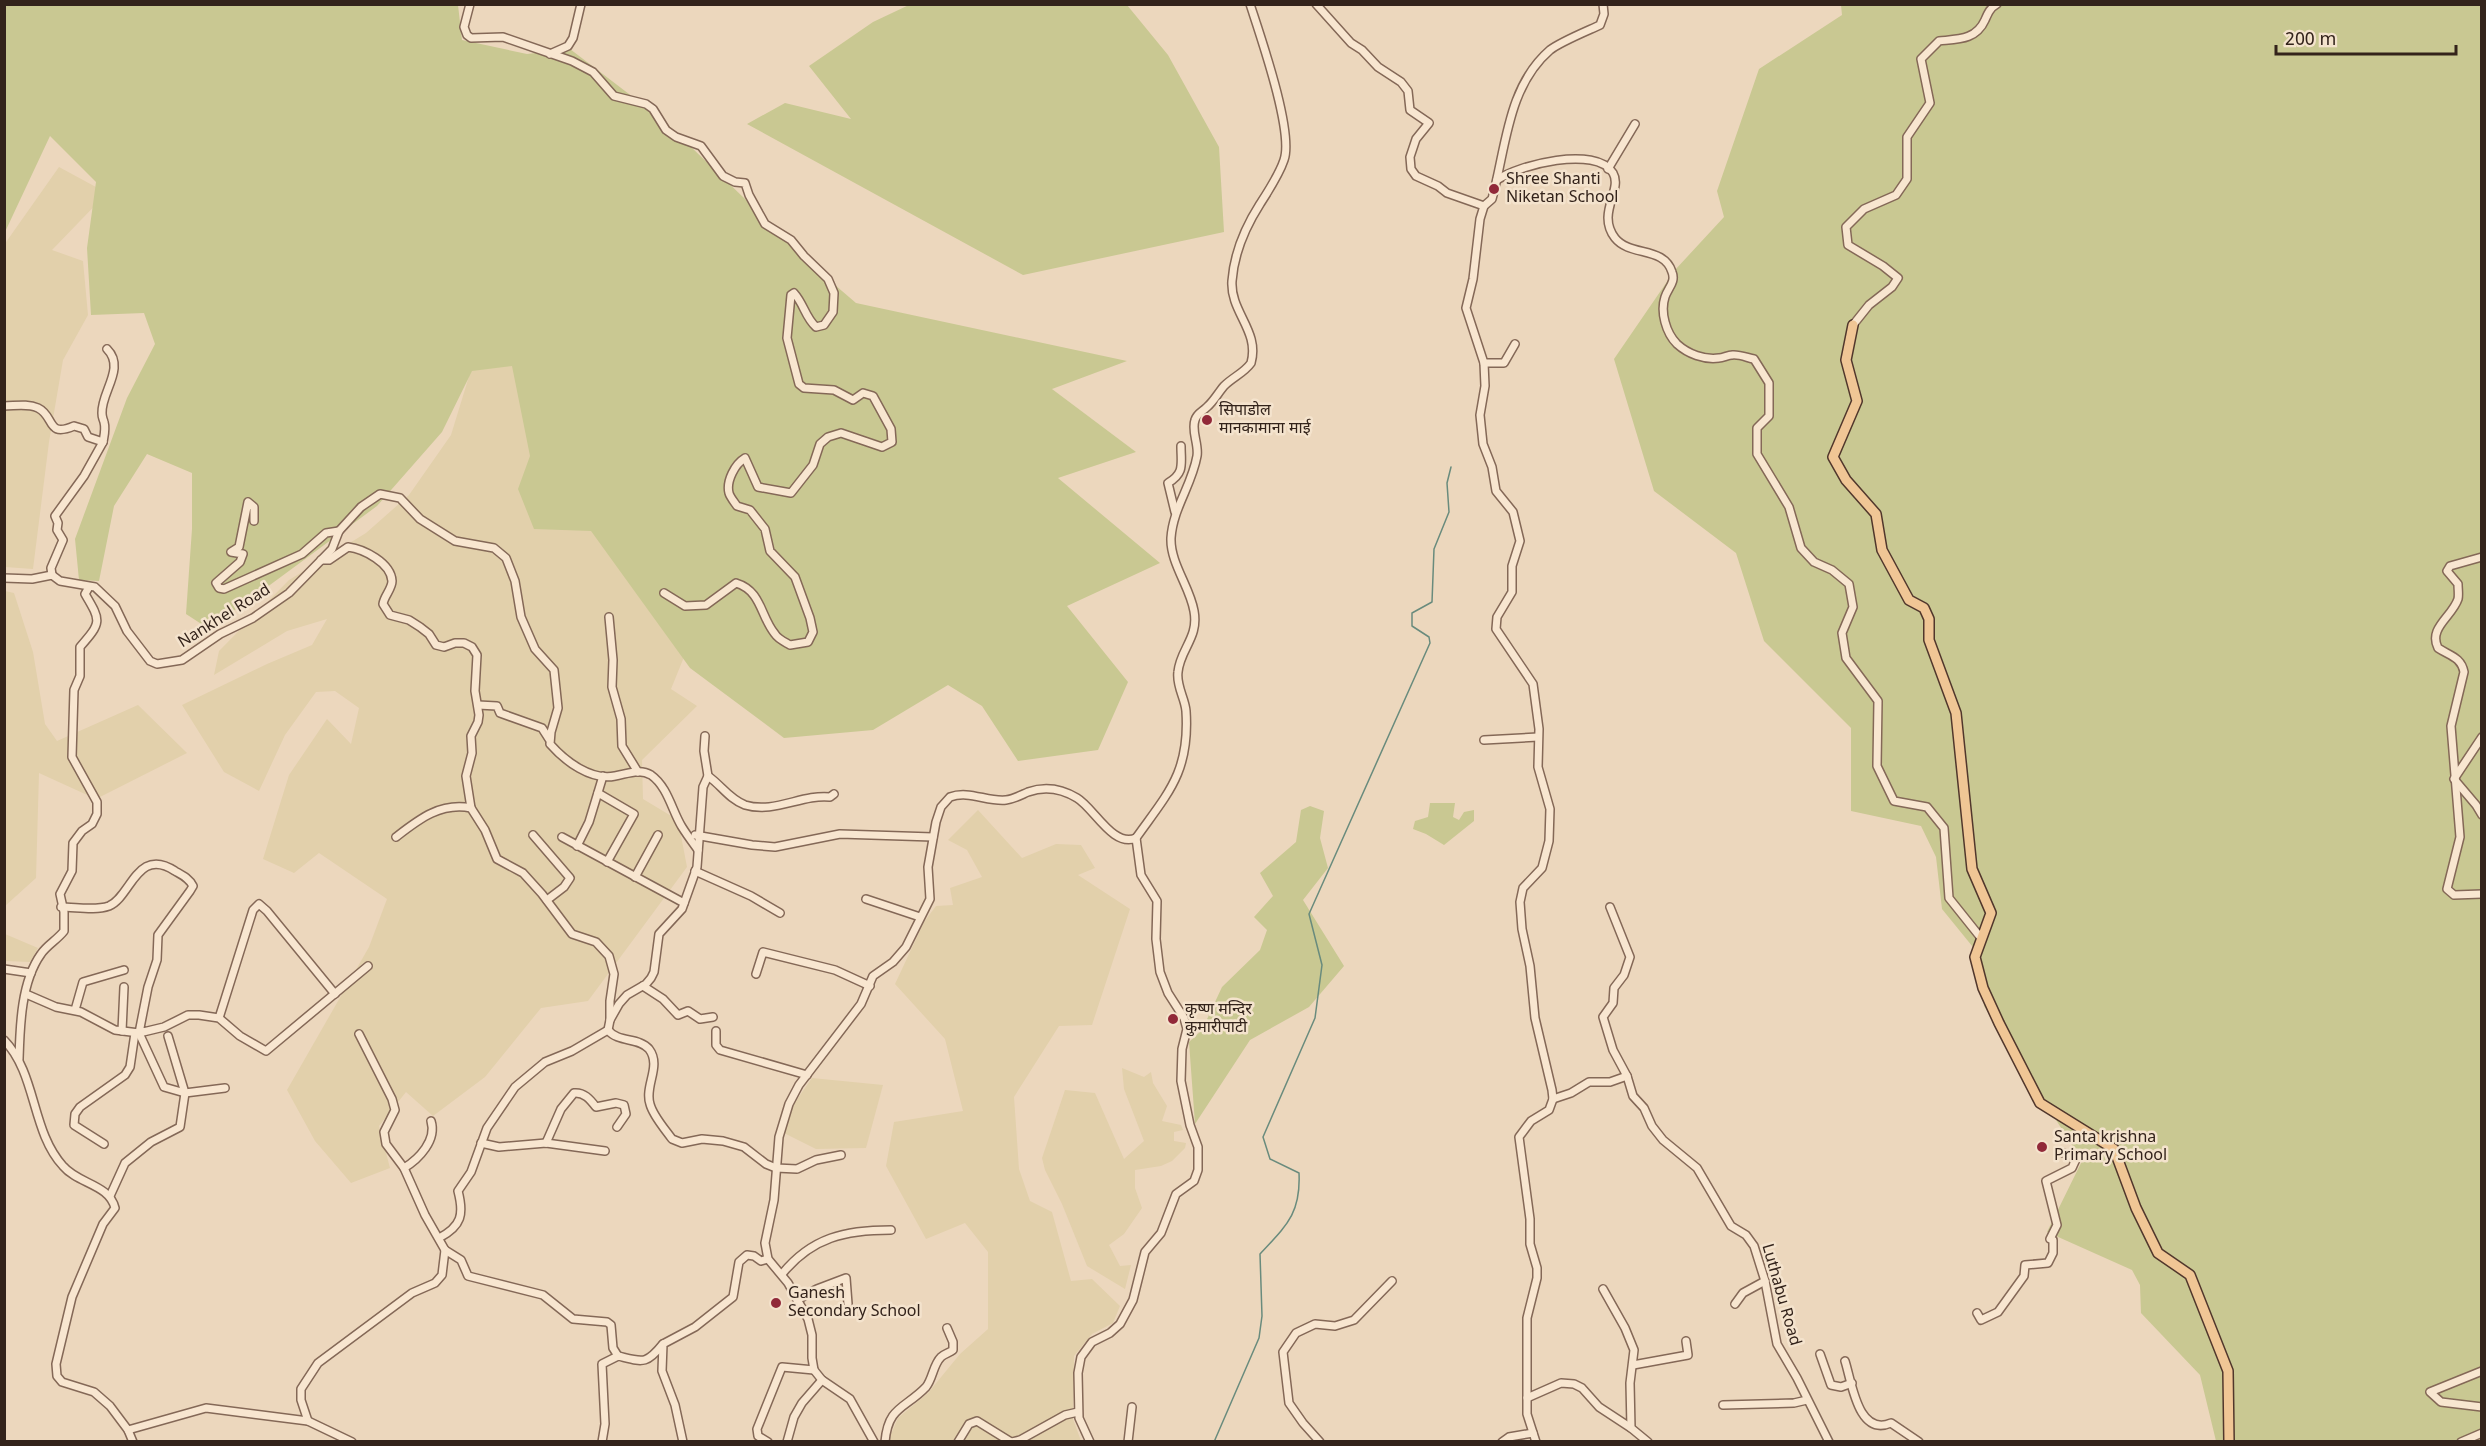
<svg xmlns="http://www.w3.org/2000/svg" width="2486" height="1446" viewBox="0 0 2486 1446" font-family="Georgia,'Noto Sans Devanagari',serif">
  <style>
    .farmland { fill: #e2d0ab }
    .green { fill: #c9c892 }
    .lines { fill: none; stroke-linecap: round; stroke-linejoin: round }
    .stream { stroke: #698b7d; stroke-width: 1.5 }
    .minor-casing { stroke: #846857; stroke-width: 10 }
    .major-casing { stroke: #51372c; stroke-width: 12 }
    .minor { stroke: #f8e6d0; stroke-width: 7 }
    .major { stroke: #f0c695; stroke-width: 9 }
    .poi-dot { fill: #912939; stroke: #f4e3cd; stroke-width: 2 }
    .labels { text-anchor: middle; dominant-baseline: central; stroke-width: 5; stroke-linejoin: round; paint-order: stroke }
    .poi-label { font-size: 16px; fill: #33231b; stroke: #f4e3cd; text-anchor: start }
    .street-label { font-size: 16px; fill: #33231b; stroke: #f4e3cd }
  </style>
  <rect width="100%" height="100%" fill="#ecd7bd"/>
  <g class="farmland">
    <path d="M 59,167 L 107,193 L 52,250 L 83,261 L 88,315 L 63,360 L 49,442 L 33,569 L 5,567 L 4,245 Z"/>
    <path d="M 521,359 L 589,515 L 695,630 L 671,689 L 697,706 L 642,760 L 643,799 L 678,820 L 687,867 L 588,1001 L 541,1008 L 485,1077 L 433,1116 L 406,1092 L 379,1126 L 390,1168 L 351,1183 L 315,1141 L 287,1090 L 369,947 L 387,899 L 319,853 L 294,873 L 263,859 L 289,775 L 327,719 L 351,744 L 359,708 L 335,691 L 316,692 L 285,735 L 259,791 L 224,772 L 182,705 L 267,664 L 312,645 L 327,619 L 287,631 L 214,675 L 219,651 L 289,580 L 366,533 L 409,495 L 451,435 L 474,360 Z"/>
    <path d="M 5,591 L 14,593 L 33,652 L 45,724 L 57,741 L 138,705 L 187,753 L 96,799 L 39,773 L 36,878 L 5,906 Z"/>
    <path d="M 978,810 L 1022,858 L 1056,844 L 1081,845 L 1095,868 L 1078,875 L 1130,909 L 1092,1025 L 1059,1026 L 1014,1097 L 1019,1169 L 1030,1201 L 1052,1212 L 1071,1281 L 1092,1279 L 1120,1306 L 1113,1323 L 1092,1334 L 1074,1356 L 1073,1419 L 1081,1441 L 888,1441 L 898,1418 L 928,1393 L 960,1354 L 988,1329 L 988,1252 L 965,1223 L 926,1239 L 886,1166 L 894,1122 L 963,1111 L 945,1039 L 895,984 L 924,922 L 936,906 L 953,905 L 950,888 L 982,877 L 967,850 L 948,840 Z"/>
    <path d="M 5,934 L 38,948 L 30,962 L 5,961 Z"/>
    <path d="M 1122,1068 L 1144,1077 L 1151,1072 L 1153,1083 L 1167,1106 L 1162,1121 L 1181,1125 L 1183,1130 L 1174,1132 L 1174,1141 L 1186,1143 L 1185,1148 L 1172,1161 L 1161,1166 L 1135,1170 L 1135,1188 L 1142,1208 L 1124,1234 L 1109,1245 L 1120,1266 L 1131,1265 L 1125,1289 L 1087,1266 L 1062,1204 L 1045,1170 L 1042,1158 L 1065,1090 L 1095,1093 L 1124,1159 L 1144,1141 L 1124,1089 Z"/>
    <path d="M 812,1078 L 883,1085 L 866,1148 L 816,1149 L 784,1133 L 791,1108 Z"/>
  </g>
  <g class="green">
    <path d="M 911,4 L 1127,5 L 1168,55 L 1219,147 L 1224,232 L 1023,275 L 747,124 L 785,103 L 851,119 L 809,66 L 873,22 Z"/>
    <path d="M 5,5 L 458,5 L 462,40 L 527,54 L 570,49 L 663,120 L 828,279 L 856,303 L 1127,361 L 1052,389 L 1136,452 L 1058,478 L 1160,563 L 1067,606 L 1128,682 L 1098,750 L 1018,761 L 982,706 L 948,685 L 873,730 L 784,738 L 690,668 L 591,531 L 534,529 L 518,489 L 530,456 L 512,366 L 472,371 L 442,432 L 377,506 L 243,605 L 206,627 L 186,614 L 192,529 L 192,473 L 147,454 L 114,506 L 99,581 L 79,580 L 75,539 L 127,398 L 155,344 L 144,313 L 91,315 L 87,248 L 96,182 L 50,136 L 5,232 Z"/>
    <path d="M 1841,5 L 2481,5 L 2481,1441 L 2216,1441 L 2200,1375 L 2141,1313 L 2140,1285 L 2132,1270 L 2047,1232 L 2082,1161 L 1984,1006 L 1981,957 L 1942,909 L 1936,857 L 1921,826 L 1851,811 L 1851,728 L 1764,641 L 1736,553 L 1654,491 L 1614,359 L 1675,270 L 1724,217 L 1717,191 L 1759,69 L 1842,15 Z"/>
    <path d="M 1430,803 L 1455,803 L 1453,817 L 1459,820 L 1464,812 L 1474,810 L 1474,821 L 1444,845 L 1426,834 L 1413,829 L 1415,821 L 1428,817 Z"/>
    <path d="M 1310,806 L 1324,811 L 1320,838 L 1328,868 L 1303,900 L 1344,966 L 1309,1007 L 1250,1040 L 1195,1124 L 1189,1042 L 1202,1030 L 1222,987 L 1260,950 L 1267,930 L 1254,917 L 1273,896 L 1260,873 L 1296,842 L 1301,810 Z"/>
  </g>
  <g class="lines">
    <path class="stream" d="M 1214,1442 L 1259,1338 L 1262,1316 L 1260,1254 C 1286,1226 1301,1214 1299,1173 L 1270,1159 L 1263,1137 L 1315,1018 L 1322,965 L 1309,914 L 1430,643 L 1429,637 L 1412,626 L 1412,613 L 1432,602 L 1434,549 L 1449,512 L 1447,483 L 1451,467"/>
    <defs>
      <g id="minor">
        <path d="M 470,4 L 464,27 L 467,35 L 471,38 L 503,37 L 572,61 L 593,72 L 614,96 L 646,104 L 653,109 L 666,130 L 676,137 L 701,146 L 723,176 L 735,182 L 745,183 L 749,195 L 765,224 L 791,240 L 804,256 L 828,279 L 834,293 L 833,312 L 824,325 L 816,327 C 805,317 804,304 794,293 L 791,295 L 787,338 L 799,384 L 804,388 L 834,390 L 853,400 L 863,393 L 873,396 L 891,429 L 892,442 L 882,447 L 841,433 L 828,437 L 820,444 L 813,465 L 791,493 L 758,487 L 745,458 C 735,464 726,481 729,493 C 730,497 735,503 737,506 L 750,510 L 765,529 L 770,551 L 795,577 L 810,618 L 813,632 L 808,642 L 790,645 C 785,642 778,639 775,634 C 760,616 762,591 736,583 L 706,605 L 685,606 L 664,593"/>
        <path d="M 1316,4 L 1351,43 L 1362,50 L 1378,67 L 1401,82 L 1408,91 L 1410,110 L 1429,123 L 1416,139 L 1410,157 L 1411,169 L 1416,176 L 1438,186 L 1447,193 L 1484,206"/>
        <path d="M 550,54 L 568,46 L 573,38 L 581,4"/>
        <path d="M 1608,169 L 1635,124"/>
        <path d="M 1497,180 C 1518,165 1596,145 1613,173 C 1623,190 1596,213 1615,238 C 1630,257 1664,246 1672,272 C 1676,282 1668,288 1665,297 C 1660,312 1666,333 1677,344 C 1688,354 1704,360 1719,358 C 1723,358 1728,355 1732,355 C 1739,354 1748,358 1754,359 L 1769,383 L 1769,416 L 1757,428 L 1757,454 L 1789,507 L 1801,548 L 1814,562 L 1832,570 L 1849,584 L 1853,607 L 1842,633 L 1846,658 L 1878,701 L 1877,766 L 1894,801 L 1927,807 L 1944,828 L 1949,898 L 1981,938"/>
        <path d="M 1853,325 L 1869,305 L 1892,287 L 1898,278 L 1883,266 L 1848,245 L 1846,227 L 1864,209 L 1896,195 L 1907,179 L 1907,137 L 1930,103 L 1921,59 L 1939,41 C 1958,39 1976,40 1985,20 C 1988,13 1990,8 1997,4"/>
        <path d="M 1484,363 L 1504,363 L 1515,344"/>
        <path d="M 4,406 C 15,406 27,403 38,408 C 55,416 46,438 74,426 L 84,429 L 88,437 L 103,442 L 84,476 L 55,516 L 58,523 L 57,530 L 63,540 L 51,568 L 52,575"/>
        <path d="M 103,442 C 104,436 106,429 104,422 C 103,418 102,418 102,413 C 101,392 126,368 107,349"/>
        <path d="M 1175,512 L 1168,483 C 1185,473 1181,464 1181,446"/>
        <path d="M 254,521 L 254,507 L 248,502 L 239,547 L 231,552 L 243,554 L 240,562 L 216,583 L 219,588 L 224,589 L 302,554 L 326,533 L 339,531"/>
        <path d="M 2482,557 L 2450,566 L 2447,571 L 2458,584 C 2458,589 2459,595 2458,599 C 2452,617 2428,628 2438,648 C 2450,656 2461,657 2464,672 L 2451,726 L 2460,837 L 2447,889 L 2454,895 L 2482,894"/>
        <path d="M 321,560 L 329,560 L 348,547 C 364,549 391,563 392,581 C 392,589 384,596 383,604 L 390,615 L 409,620 L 420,627 L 429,634 L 436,645 L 444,647 L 455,643 L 464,643 L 472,647 L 477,655 L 475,691 L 479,715 L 478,722 L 471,736 L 472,753 L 466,776 L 471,808"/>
        <path d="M 4,578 L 32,579 L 52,575 L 60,581 L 95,587 L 115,606 L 127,631 L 150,661 L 157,664 L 182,660 L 220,634 L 253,618 L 289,593 L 332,549 L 339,531 L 361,507 L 380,494 L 400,498 L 420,519 L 455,541 L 494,548 L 506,558 L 515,581 L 521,617 L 535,649 L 554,670 L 558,708 L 551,732 L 550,744 C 565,761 591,781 615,776 C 627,774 640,768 651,775 C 668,787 672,811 682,827 C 687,835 693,843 698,850"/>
        <path d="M 609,617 L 613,660 L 612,687 L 621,719 L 622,746 L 638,772"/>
        <path d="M 478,705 L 497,706 L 500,713 L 542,728 L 549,739"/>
        <path d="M 705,736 L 704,751 L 708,776"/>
        <path d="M 2482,737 L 2454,779 L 2476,805 L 2482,815"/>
        <path d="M 1484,740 L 1538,737"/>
        <path d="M 598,793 L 634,814 L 607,862"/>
        <path d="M 533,835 L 570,878 L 564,887 L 547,900"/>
        <path d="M 695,835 L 752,845 L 775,847 L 840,834 L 933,837"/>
        <path d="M 396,837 C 418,820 440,802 471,808 L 485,830 L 497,859 L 523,873 L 542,894 L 572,934 L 596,942 L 609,956 L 614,974 L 610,1001 L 610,1020"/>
        <path d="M 562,837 L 684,903"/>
        <path d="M 577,846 L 589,822 L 603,776"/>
        <path d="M 695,871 L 751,896 L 780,913"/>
        <path d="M 635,877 L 658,835"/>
        <path d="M 866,899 L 920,917"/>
        <path d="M 61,907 C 76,907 95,911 109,906 C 131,897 137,846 175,871 C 182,875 189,878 193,886 L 190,891 L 158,935 L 157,960 L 148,987 L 139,1033 L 164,1027 L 188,1015 L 199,1015 L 219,1018 L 240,1036 L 266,1051 L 368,966"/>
        <path d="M 1610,907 L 1630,957 L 1624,975 L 1614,988 L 1613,1003 L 1603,1017 L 1613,1050 L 1627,1076 L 1633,1096 L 1644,1108 L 1652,1126 L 1663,1140 L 1697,1168 L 1731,1226 L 1746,1235 L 1754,1246 L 1765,1281 L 1777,1344 L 1797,1378 L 1829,1442"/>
        <path d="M 4,969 L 31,973"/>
        <path d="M 756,974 L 763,952 L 835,970 L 870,986"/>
        <path d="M 643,986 L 663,999 L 678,1015 L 688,1011 L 700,1019 L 713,1017"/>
        <path d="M 26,994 L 56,1007 L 81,1012 L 115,1030 L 139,1033 L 164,1087 L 185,1093 L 225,1088"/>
        <path d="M 75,1010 L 83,982 L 124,970"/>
        <path d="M 219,1018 L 253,910 L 259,904 L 267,911 L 335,994"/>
        <path d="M 608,1030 L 610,1020 L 619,1004 L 627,995 L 646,984 L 651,978 L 654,972 L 659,934 L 682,909 L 697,867 L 703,787 L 708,776 C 721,785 729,799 745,805 C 774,814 802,794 830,797 L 834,794"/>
        <path d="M 608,1030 C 618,1043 639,1037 649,1049 C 662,1066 644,1086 650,1104 C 653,1116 665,1129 672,1139 L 682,1143 L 702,1139 L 723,1141 L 744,1147 L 766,1164 L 776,1168 L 797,1169 L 816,1160 L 841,1155"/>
        <path d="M 122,1031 L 124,987"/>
        <path d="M 716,1031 L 716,1045 L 720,1050 L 807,1075"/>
        <path d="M 359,1034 L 392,1099 L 395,1110 L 384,1132 L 386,1144 L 404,1168 L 425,1215 L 445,1250 L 461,1260 L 468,1276 L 543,1295 L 573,1319 L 607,1322 L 611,1325 L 613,1348 L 618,1356"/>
        <path d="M 4,1040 C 37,1074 31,1131 63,1166 C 78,1184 109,1184 115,1208 L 103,1224 L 72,1297 L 56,1364 L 57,1376 L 62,1382 L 94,1392 L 110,1406 L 128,1430 L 133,1442"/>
        <path d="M 19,1059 C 20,1026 21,982 41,954 C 47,945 57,940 64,931 L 64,912 L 60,894 L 72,871 L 73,843 L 82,831 L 92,824 L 97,814 L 97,802 L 72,757 L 74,690 L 80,676 L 80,647 C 102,622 101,621 85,594 L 89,587"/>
        <path d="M 1553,1099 L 1571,1093 L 1589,1082 L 1610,1082 L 1627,1076"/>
        <path d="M 481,1143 L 499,1147 L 546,1143 L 605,1151"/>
        <path d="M 546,1143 L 561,1109 L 574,1093 C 584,1092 590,1099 596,1107 L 616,1103 L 624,1105 L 626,1114 L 617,1127"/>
        <path d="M 104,1144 L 74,1125 L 75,1114 L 80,1107 L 125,1075 L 130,1067 L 135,1033"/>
        <path d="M 404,1168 C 419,1159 437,1140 431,1121"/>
        <path d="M 110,1196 L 125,1163 L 151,1142 L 180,1127 L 185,1093 L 168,1036"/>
        <path d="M 439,1238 C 462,1226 464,1214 458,1191 L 471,1172 L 487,1128 L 515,1087 L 545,1062 L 572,1051 L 608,1030"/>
        <path d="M 782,1274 C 812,1237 846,1230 891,1230"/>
        <path d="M 1603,1289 L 1625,1328 L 1634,1350 L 1630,1383 L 1631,1428 L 1648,1442"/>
        <path d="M 797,1300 L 817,1289 L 846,1278 L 848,1304"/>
        <path d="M 1735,1304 L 1743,1293 L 1765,1281"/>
        <path d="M 1977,1313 L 1981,1320 L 1998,1312 L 2024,1276 L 2025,1265 L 2048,1263 L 2053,1253 L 2053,1240 L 2050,1239 L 2057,1225 L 2046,1181 L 2072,1168 L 2077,1157 L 2063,1153"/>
        <path d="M 1820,1354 L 1831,1385 L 1841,1387 L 1852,1383"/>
        <path d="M 1845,1361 C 1852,1383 1858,1437 1891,1423 L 1919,1442"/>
        <path d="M 1633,1365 L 1688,1355 L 1686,1341"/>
        <path d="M 2482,1371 L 2430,1392 L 2441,1402 L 2482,1407"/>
        <path d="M 1527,1398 L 1561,1383 L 1574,1384 L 1582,1388 L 1599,1407 L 1631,1428"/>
        <path d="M 1723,1405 L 1794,1403 L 1807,1400"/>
        <path d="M 308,1421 L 301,1400 L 301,1389 L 318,1363 L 412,1293 L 435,1283 L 442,1275 L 445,1250"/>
        <path d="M 128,1430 L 206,1408 L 308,1421 L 352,1442"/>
        <path d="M 602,1442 L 605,1424 L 602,1364 L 618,1356 C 643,1362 646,1365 663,1344"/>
        <path d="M 683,1442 L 675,1405 L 662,1371 L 663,1344 L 695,1327 L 733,1297 L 739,1262 L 747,1255 L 754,1256 L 761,1261 L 768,1259"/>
        <path d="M 768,1442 L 758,1436 L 757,1429 L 782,1367 L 814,1370"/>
        <path d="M 787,1442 L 794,1417 L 802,1403 L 822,1380"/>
        <path d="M 874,1442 L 850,1399 L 822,1380 L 814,1370 L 812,1358 L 812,1335 L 808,1319 L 788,1283 L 768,1259 L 765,1243 L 774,1200 L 779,1137 L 789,1104 L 799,1085 L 861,1004 L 873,976 L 893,962 L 906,947 L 930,899 L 928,867 L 936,822 L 941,807 L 950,797 C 969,790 987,802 1006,800 C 1014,799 1021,795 1028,792 C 1045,786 1062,789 1077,798 C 1094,808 1113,848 1136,838"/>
        <path d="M 885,1442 C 888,1406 905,1409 926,1387 C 933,1378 933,1365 941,1357 C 944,1354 949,1353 953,1350 L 953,1342 L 947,1328"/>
        <path d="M 958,1442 L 969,1424 L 977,1421 L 1011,1442"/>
        <path d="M 1012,1442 L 1020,1440 L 1065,1415 L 1078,1412"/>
        <path d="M 1090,1442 L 1079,1418 L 1078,1373 L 1081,1357 L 1092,1342 L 1110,1333 L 1120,1324 L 1133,1300 L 1145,1252 L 1161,1233 L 1176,1194 L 1194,1181 L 1198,1170 L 1198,1147 L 1190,1125 L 1181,1081 L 1182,1049 L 1187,1029 L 1184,1018 L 1168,993 L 1160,972 L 1156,939 L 1157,901 L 1141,875 L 1136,838 C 1168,793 1190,772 1186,711 C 1185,698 1176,686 1178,672 C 1180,649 1199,638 1194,611 C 1190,587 1170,563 1171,538 C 1173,508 1192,485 1197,456 C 1199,444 1191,431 1195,420 C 1197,413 1202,412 1207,407 C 1214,401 1218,393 1224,386 C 1233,377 1244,373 1251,363 C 1260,331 1230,312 1232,281 C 1234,254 1246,226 1260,204 C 1269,190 1279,175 1284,160 C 1294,132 1260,35 1250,4"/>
        <path d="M 1128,1442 L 1132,1407"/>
        <path d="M 1320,1442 L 1303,1423 L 1289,1403 L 1283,1352 L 1296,1333 L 1315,1324 L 1335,1326 L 1354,1320 L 1392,1281"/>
        <path d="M 1502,1442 L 1509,1437 L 1533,1433"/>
        <path d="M 1536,1442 L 1527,1414 L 1527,1318 L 1537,1278 L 1537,1268 L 1530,1244 L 1530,1219 L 1519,1137 L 1531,1121 L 1549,1110 L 1553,1099 L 1552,1090 L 1535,1018 L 1530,966 L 1522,929 L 1520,902 L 1523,888 L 1542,868 L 1549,841 L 1550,809 L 1538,767 L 1539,729 L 1533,684 L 1496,629 L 1497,617 L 1512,592 L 1512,566 L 1520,541 L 1513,512 L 1496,491 L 1492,467 L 1483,444 L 1480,415 L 1485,386 L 1484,363 L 1466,308 L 1473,279 L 1480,219 L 1484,206 L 1492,199 C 1506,149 1507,87 1550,50 C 1560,42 1587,31 1600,25 L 1604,14 L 1603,4"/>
        <path d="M 2461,1442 L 2482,1433"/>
      </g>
      <path id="major" d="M 1853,325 L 1846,360 L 1857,401 L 1833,457 L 1846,480 L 1876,514 L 1882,550 L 1909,600 L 1924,608 L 1929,619 L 1929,640 L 1956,713 L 1972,869 L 1991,913 L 1975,957 L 1983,988 L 1999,1023 L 2040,1103 L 2114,1149 L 2136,1208 L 2158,1253 L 2190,1275 L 2228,1371 L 2229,1442"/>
    </defs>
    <use href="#minor" class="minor-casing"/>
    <use href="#major" class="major-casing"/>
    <use href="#minor" class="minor"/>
    <use href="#major" class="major"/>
  </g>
  <g class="poi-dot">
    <circle cx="1494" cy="189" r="6"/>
    <circle cx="1207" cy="420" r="6"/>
    <circle cx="1173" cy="1019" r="6"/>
    <circle cx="2042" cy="1147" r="6"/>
    <circle cx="776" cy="1303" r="6"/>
  </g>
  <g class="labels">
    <g class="poi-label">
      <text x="1506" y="180">Shree Shanti<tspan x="1506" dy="18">Niketan School</tspan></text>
      <text x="1219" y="411">सिपाडोल<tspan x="1219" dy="18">मानकामाना माई</tspan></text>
      <text x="1185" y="1010">कृष्ण मन्दिर<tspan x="1185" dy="18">कुमारीपाटी</tspan></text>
      <text x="2054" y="1138">Santa krishna<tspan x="2054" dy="18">Primary School</tspan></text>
      <text x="788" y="1294">Ganesh<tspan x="788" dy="18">Secondary School</tspan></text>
    </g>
    <g class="street-label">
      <text transform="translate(225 617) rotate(-32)">Nankhel Road</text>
      <text transform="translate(1780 1295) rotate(74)">Luthabu Road</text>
    </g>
  </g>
  <rect width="2486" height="1446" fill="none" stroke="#33231b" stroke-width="12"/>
  <path d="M2276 45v9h180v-9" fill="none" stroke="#33231b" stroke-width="3"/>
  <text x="2285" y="45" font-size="18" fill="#33231b" stroke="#f4e3cd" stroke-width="4.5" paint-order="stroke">200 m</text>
</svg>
